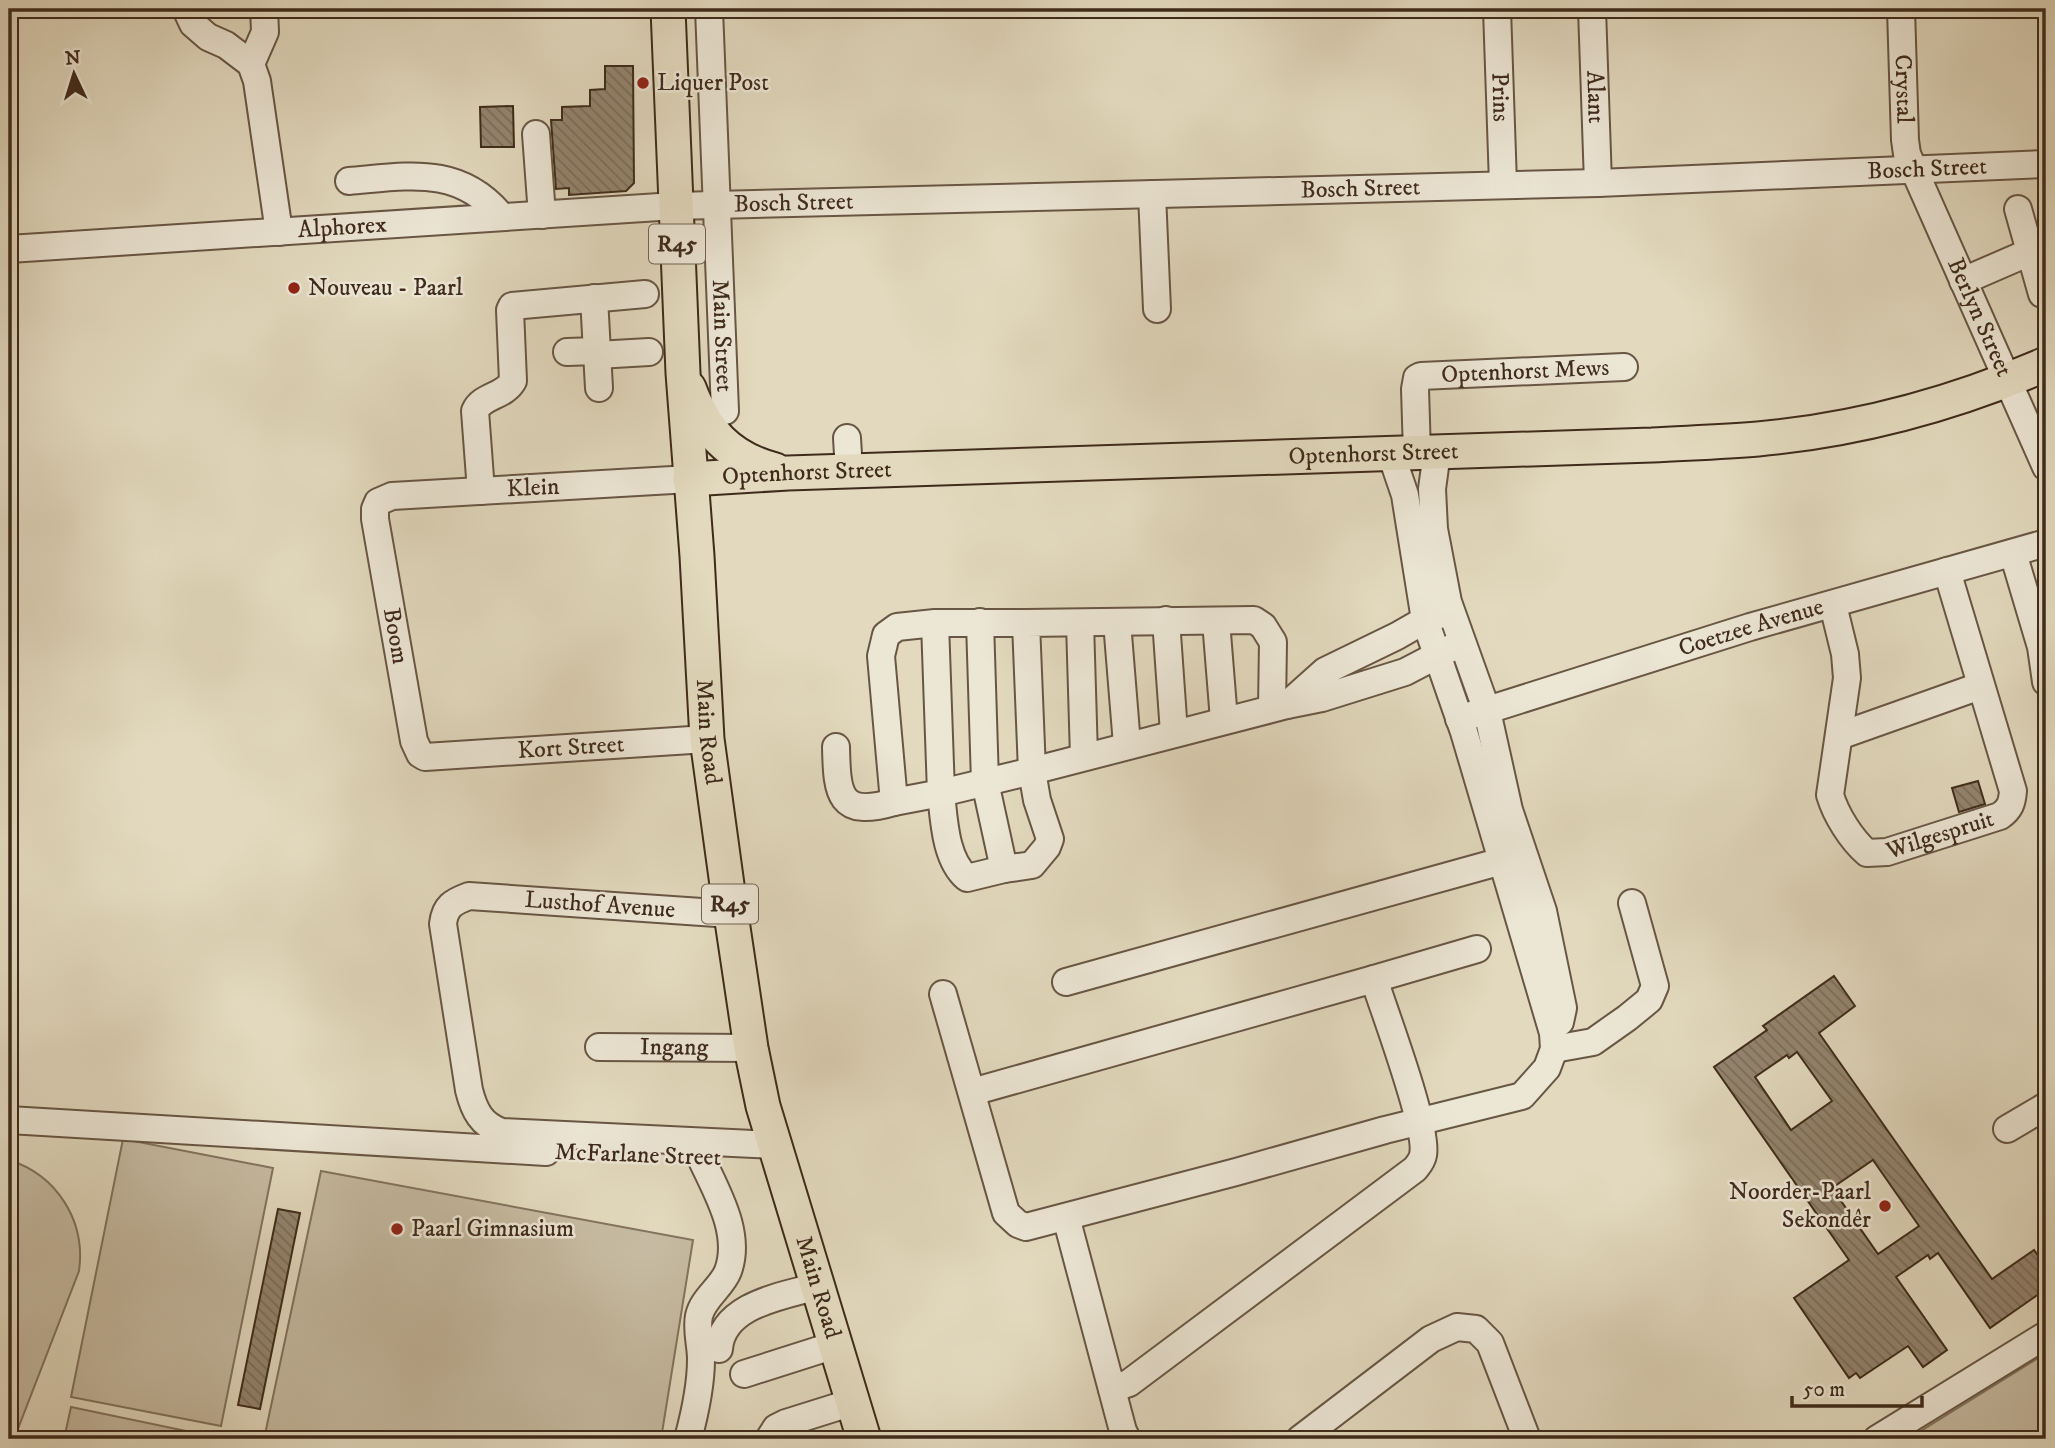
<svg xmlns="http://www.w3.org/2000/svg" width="2055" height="1448" viewBox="0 0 2055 1448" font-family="'IM FELL DW Pica',serif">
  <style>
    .pitch { fill: #c6bba2; stroke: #82735e; stroke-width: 2 }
    .building { fill: url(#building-back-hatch); stroke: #3f2b1b; stroke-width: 2; fill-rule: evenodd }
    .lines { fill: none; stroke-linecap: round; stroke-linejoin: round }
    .minor-casing { stroke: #685644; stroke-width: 30 }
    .major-casing { stroke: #3f2b1b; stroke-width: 37 }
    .minor { stroke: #ece6d5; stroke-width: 26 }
    .major { stroke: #e2d9be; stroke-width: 33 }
    .poi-dot { fill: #8f2418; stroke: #ece6d5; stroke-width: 2.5 }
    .labels { text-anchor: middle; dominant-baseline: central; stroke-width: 5; stroke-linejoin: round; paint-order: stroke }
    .shield { fill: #ece6d5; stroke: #736353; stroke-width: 2 }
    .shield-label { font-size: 23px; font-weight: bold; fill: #3f2b1b }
    .poi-label { font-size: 24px; fill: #3f2b1b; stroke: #ece6d5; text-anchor: start }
    .street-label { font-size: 24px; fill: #3f2b1b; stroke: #ece6d5 }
  </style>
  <defs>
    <pattern id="building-back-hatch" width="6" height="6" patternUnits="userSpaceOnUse" patternTransform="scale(1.75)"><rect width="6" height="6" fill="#948570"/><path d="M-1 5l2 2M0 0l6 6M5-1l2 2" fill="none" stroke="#7a6d5b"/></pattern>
  </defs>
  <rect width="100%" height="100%" fill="#e2d9be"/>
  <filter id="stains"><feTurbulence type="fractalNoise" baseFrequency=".00286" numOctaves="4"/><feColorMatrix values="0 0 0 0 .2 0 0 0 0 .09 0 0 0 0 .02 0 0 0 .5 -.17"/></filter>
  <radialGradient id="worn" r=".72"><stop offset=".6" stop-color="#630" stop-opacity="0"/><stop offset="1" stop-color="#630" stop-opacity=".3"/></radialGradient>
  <g class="pitch">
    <path d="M 123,1139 L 273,1168 L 221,1426 L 71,1397 Z"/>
    <path d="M 9,1160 C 57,1175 86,1221 79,1271 L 14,1439 L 9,1439 Z"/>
    <path d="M 321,1171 L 693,1240 L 661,1439 L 264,1439 Z"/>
    <path d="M 2046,1353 L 2046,1439 L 1908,1439 Z"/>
    <path d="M 71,1407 L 220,1438 L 220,1439 L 64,1439 Z"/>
  </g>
  <g class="building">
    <path d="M 605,66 L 633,66 L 634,183 L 626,191 L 569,195 L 569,188 L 556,189 L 551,120 L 562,120 L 562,107 L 590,106 L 590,90 L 605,89 Z"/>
    <path d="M 513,106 L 514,147 L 481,147 L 480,107 Z"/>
    <path d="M 1978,781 L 1985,804 L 1959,812 L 1952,788 Z"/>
    <path d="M 1834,976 L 1855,1006 L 1819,1033 L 1992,1279 L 2034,1250 L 2046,1267 L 2046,1289 L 1990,1328 L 1938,1253 L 1930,1259 L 1928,1255 L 1896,1277 L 1947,1350 L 1923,1367 L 1908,1346 L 1860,1378 L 1856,1373 L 1849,1378 L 1794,1298 L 1849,1260 L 1714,1067 L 1767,1030 L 1763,1026 ZM 1797,1052 L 1832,1101 L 1791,1130 L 1755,1077 L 1787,1055 L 1789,1058 ZM 1873,1160 L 1919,1226 L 1878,1254 L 1832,1188 Z"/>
    <path d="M 278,1209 L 300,1213 L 260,1409 L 238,1405 Z"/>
  </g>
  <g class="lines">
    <defs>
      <g id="minor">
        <path d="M 186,9 L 193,24 L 208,37 L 226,45 L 251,64 L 257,81 L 279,232"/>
        <path id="s1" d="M 709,9 L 725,411"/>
        <path id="s2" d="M 1497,9 L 1503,184"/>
        <path id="s3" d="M 1592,9 L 1598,183"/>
        <path id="s4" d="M 1901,9 L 1905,140 L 1907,154 L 2046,467"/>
        <path d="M 251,64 L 265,32 L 264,9"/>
        <path d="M 536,134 L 542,215"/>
        <path d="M 349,181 C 409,176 460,165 502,217"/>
        <path d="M 1152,194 L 1157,309"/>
        <path d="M 2018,209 L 2042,294"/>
        <path id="s5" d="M 9,249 L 675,206 L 1598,183 L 2046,164"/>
        <path d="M 1963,281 L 2030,252"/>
        <path d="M 594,298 L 599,388"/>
        <path d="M 567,352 L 597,351"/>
        <path d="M 597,355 L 649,352"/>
        <path d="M 847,438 L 849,471"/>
        <path d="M 1437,452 L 1432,489 L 1434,529 L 1448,602 L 1487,711 L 1509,810 L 1543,911 L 1563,1008 L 1560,1022"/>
        <path id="s6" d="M 1417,453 L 1415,389 L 1417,378 L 1421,376 L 1624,367"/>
        <path id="s7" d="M 690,479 L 392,496 L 378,502 L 375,509 L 375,519 L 414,741 L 420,754 L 425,757 L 707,739"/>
        <path d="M 481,491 L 475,411 C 482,395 504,397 513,381 L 510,310 L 512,306 L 645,294"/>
        <path d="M 2013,553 L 2041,647 L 2046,682"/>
        <path id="s8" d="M 1833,605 L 1845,654 L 1847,678 L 1830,795 C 1836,815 1851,839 1867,853 L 1887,852 L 2000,816 C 2010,809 2012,803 2013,791 L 1947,571"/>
        <path d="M 1442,614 L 1425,620 L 1397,636 L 1325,671 L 1287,705 L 1322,698 L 1405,672 L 1451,648"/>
        <path d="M 1166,620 L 1174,733"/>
        <path d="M 1216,621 L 1224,720"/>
        <path d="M 980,622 L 985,782 L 1004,869"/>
        <path d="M 1117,622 L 1127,745"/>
        <path d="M 935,623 L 897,627 L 886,635 L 881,656 L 894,802 L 941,793 L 935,623 L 1026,623"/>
        <path d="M 1080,623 L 1084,757"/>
        <path d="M 1272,707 L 1273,642 L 1263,626 L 1254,620 L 1026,623 L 1032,771 L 1287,705"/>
        <path id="s9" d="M 1459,719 L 1750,627 L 2046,543"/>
        <path d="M 1839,736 L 1980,686"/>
        <path d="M 836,747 C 837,795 839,818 894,802"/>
        <path d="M 1032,771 L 1037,800 L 1050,839 L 1047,847 L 1032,865 L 1004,869 L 967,878 C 945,859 944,820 941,793 Z"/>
        <path d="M 731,914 L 469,896 C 453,902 445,906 443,924 L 469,1090 C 474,1110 481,1125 502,1132 L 774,1145"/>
        <path d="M 1374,979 L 1477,949"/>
        <path d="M 1066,982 L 1502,861"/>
        <path d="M 943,994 L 1006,1213 L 1018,1224 L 1026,1227 L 1236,1172 L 1385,1130 L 1522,1096 L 1547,1068 L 1554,1049 L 1553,1033 L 1464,732 L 1425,620 L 1405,495 L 1391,454"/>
        <path id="s10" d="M 599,1047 L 751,1048"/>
        <path d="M 1554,1049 L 1593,1042 L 1627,1018 L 1649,1000 L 1655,986 L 1632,903"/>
        <path d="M 972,1092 L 1374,979 C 1384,1011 1429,1129 1423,1155 C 1422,1161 1418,1165 1415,1169 L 1129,1383 L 1112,1389"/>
        <path d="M 9,1120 L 546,1152"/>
        <path d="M 2007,1129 L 2046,1106"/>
        <path d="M 1066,1217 L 1123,1431 L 1127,1439"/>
        <path d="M 719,1349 C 722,1304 784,1296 818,1286"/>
        <path d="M 744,1374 L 835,1345"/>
        <path d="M 688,1439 C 695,1413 701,1386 701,1359 C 701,1345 696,1330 699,1316 C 703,1298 722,1287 728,1271 C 742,1233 716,1191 701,1158"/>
        <path d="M 769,1439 L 776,1428 L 786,1423 L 853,1402"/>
        <path d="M 1300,1439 L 1431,1339 L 1457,1327 L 1476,1329 L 1490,1343 L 1527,1439"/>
        <path d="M 1877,1439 L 2046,1335"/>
      </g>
      <g id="major">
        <path id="s11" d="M 668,9 L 683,373 L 697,556 L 707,739 L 731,914 L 751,1048 L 763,1106 L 864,1439"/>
        <path d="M 689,388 C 705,431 729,458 775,470"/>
        <path id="s12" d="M 690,479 L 788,473 L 1652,445 C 1687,443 1723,442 1758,439 C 1857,430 1956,403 2046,364"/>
      </g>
    </defs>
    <use href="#minor" class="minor-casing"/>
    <use href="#major" class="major-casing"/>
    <use href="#minor" class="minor"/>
    <use href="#major" class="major"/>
  </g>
  <g class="poi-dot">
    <circle cx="643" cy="83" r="7"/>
    <circle cx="294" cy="288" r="7"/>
    <circle cx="1885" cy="1206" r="7"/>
    <circle cx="397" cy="1229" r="7"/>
  </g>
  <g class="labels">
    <g class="shield">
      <rect x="649" y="224.5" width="56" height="39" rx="5"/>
      <rect x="702" y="884.5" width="56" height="39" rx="5"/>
    </g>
    <g class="shield-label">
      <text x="677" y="244">R45</text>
      <text x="730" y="904">R45</text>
    </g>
    <g class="poi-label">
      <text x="657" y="83">Liquer Post</text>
      <text x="308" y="288">Nouveau - Paarl</text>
      <text x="1871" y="1192" text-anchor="end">Noorder-Paarl<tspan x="1871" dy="28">Sekondêr</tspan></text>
      <text x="411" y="1229">Paarl Gimnasium</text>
    </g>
    <g class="street-label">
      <text stroke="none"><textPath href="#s4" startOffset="80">Crystal</textPath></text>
      <text stroke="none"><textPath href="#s2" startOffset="88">Prins</textPath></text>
      <text stroke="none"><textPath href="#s3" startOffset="88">Alant</textPath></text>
      <text stroke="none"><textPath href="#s5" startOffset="1920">Bosch Street</textPath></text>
      <text stroke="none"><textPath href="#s5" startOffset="1353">Bosch Street</textPath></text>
      <text stroke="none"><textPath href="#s5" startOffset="786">Bosch Street</textPath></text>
      <text stroke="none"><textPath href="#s5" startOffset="334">Alphorex</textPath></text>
      <text stroke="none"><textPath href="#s4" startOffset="324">Berlyn Street</textPath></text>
      <text stroke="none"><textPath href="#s1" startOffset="327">Main Street</textPath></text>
      <text stroke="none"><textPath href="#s6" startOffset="184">Optenhorst Mews</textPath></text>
      <text stroke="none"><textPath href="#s12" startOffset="684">Optenhorst Street</textPath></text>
      <text stroke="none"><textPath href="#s12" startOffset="117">Optenhorst Street</textPath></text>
      <text transform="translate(533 488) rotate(-3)">Klein</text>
      <text stroke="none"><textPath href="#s9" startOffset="306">Coetzee Avenue</textPath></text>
      <text stroke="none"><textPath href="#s7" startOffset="450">Boom</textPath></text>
      <text stroke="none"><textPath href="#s11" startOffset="724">Main Road</textPath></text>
      <text stroke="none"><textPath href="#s7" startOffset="723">Kort Street</textPath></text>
      <text stroke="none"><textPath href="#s8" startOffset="338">Wilgespruit</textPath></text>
      <text transform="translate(600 905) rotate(4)">Lusthof Avenue</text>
      <text stroke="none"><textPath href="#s10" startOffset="75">Ingang</textPath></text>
      <text transform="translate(638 1155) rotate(2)">McFarlane Street</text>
      <text stroke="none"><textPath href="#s11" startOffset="1292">Main Road</textPath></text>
    </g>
  </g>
  <rect width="2055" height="1448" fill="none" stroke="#e2d9be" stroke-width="35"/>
  <rect x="10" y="10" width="2034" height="1427" fill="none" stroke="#3f2b1b" stroke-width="3.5"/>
  <rect x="18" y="18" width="2020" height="1413" fill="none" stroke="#3f2b1b" stroke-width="2"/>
  <g transform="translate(74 74) rotate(356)" stroke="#ece6d5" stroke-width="5" paint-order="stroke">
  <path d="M0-5L12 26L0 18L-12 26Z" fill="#3f2b1b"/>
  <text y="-10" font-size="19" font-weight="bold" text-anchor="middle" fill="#3f2b1b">N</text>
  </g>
  <path d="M1792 1396v10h130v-10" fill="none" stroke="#3f2b1b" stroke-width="3.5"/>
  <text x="1803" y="1396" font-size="21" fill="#3f2b1b" stroke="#ece6d5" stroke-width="5" paint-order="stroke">50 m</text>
  <rect width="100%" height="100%" filter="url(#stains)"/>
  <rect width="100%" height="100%" fill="url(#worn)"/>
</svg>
